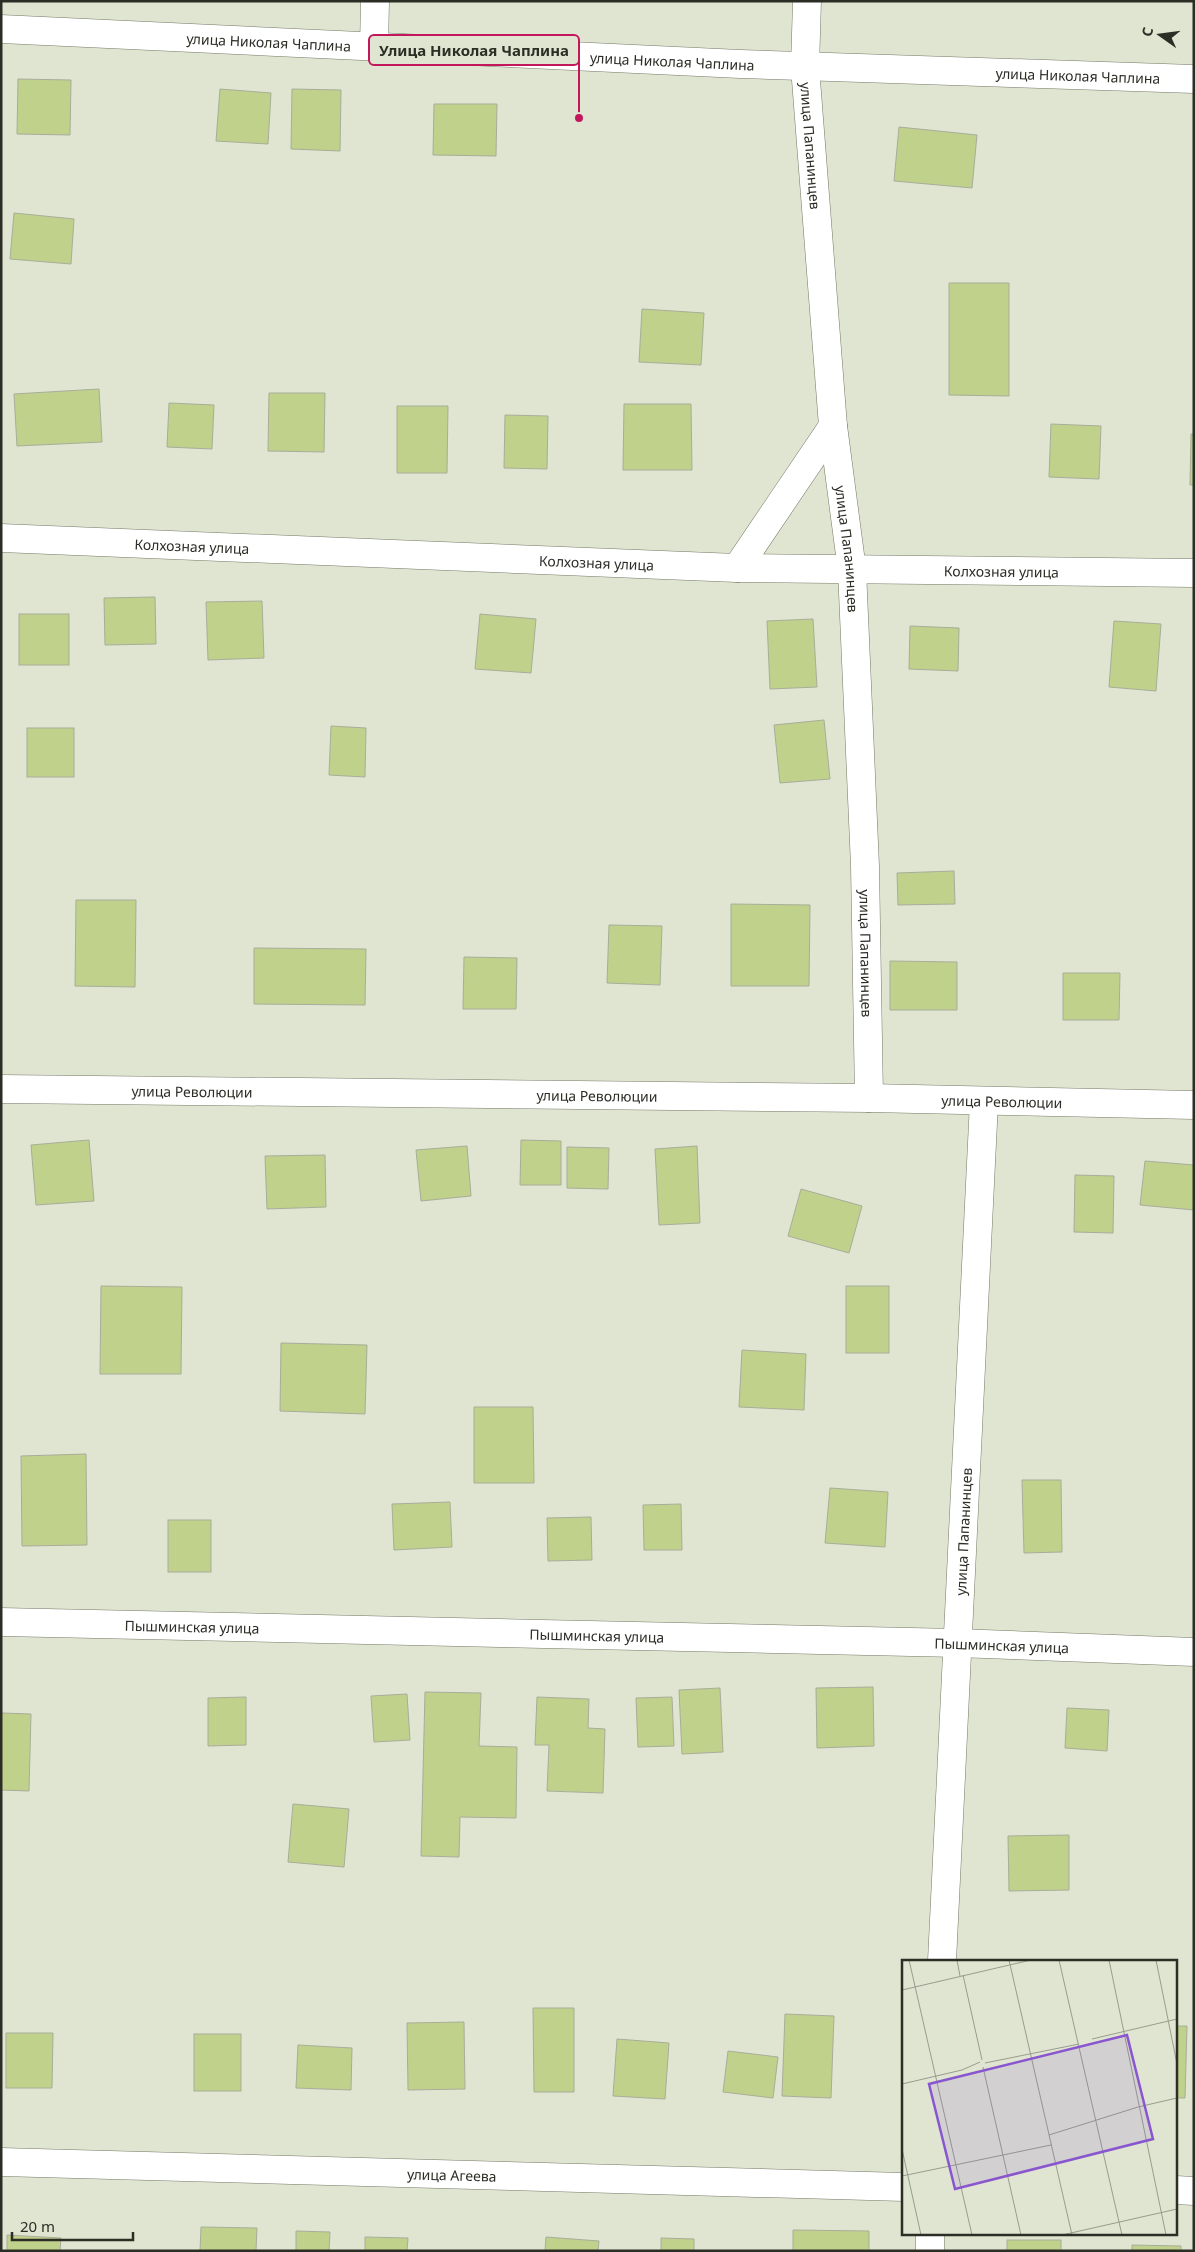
<svg xmlns="http://www.w3.org/2000/svg" width="1195" height="2252" viewBox="0 0 1195 2252" font-family="'Noto Sans',sans-serif">
  <style>
    .building { fill: #c0d18c; stroke: #a8ad9a }
    .lines { fill: none; stroke-linecap: round; stroke-linejoin: round }
    .minor-casing { stroke: #747966; stroke-width: 29 }
    .minor { stroke: #fff; stroke-width: 28 }
    .labels { text-anchor: middle; dominant-baseline: central; stroke-width: 4; stroke-linejoin: round; paint-order: stroke }
    .street-label { font-size: 14px; fill: #2c2e26; stroke: #e0e5d1 }
    .inset-road { fill: none; stroke: #989c8d; stroke-width: 1 }
    .view { fill: #8956cf; fill-opacity: 0.15; stroke: #8956cf; stroke-width: 2.5 }
    .inset-edge { fill: none; stroke: #2c2e26; stroke-width: 2.5 }
    .leader { fill: none; stroke: #c2185b; stroke-width: 2 }
    .callout-dot { fill: #c2185b; stroke: #e0e5d1; stroke-width: 2 }
    .callout { fill: #e0e5d1; stroke: #c2185b; stroke-width: 2 }
    .callout-label { font-size: 15px; text-anchor: middle; font-weight: bold; fill: #2c2e26 }
  </style>
  <rect width="100%" height="100%" fill="#e0e5d1"/>
  <g class="building">
    <path d="M 18,79 L 71,80 L 70,135 L 17,134 Z"/>
    <path d="M 220,89 L 271,93 L 268,144 L 216,141 Z"/>
    <path d="M 292,89 L 341,90 L 340,151 L 291,149 Z"/>
    <path d="M 434,104 L 497,104 L 496,156 L 433,155 Z"/>
    <path d="M 899,127 L 977,135 L 972,188 L 894,181 Z"/>
    <path d="M 14,213 L 74,219 L 71,264 L 10,259 Z"/>
    <path d="M 949,283 L 1009,283 L 1009,396 L 949,395 Z"/>
    <path d="M 642,309 L 704,313 L 701,365 L 639,362 Z"/>
    <path d="M 99,389 L 102,442 L 17,446 L 14,394 Z"/>
    <path d="M 269,393 L 325,393 L 324,452 L 268,451 Z"/>
    <path d="M 169,403 L 214,405 L 212,449 L 167,447 Z"/>
    <path d="M 624,404 L 691,404 L 692,470 L 623,470 Z"/>
    <path d="M 397,406 L 448,406 L 447,473 L 397,473 Z"/>
    <path d="M 505,415 L 548,416 L 547,469 L 504,468 Z"/>
    <path d="M 1051,424 L 1101,426 L 1099,479 L 1049,477 Z"/>
    <path d="M 1191,434 L 1194,434 L 1194,485 L 1190,485 Z"/>
    <path d="M 155,597 L 156,644 L 105,645 L 104,598 Z"/>
    <path d="M 262,601 L 264,658 L 208,660 L 206,602 Z"/>
    <rect x="19" y="614" width="50" height="51"/>
    <path d="M 480,614 L 536,619 L 531,673 L 475,669 Z"/>
    <path d="M 813,619 L 817,687 L 770,689 L 767,621 Z"/>
    <path d="M 1114,621 L 1161,624 L 1156,691 L 1109,687 Z"/>
    <path d="M 910,626 L 959,628 L 958,671 L 909,669 Z"/>
    <path d="M 824,720 L 830,779 L 780,783 L 774,725 Z"/>
    <path d="M 331,726 L 366,728 L 365,777 L 329,775 Z"/>
    <rect x="27" y="728" width="47" height="49"/>
    <path d="M 954,871 L 955,904 L 898,905 L 897,873 Z"/>
    <path d="M 76,900 L 136,900 L 135,987 L 75,986 Z"/>
    <path d="M 731,904 L 810,905 L 809,986 L 731,986 Z"/>
    <path d="M 609,925 L 662,926 L 660,985 L 607,983 Z"/>
    <path d="M 254,948 L 366,949 L 365,1005 L 254,1004 Z"/>
    <path d="M 464,957 L 517,958 L 516,1009 L 463,1009 Z"/>
    <path d="M 890,961 L 957,962 L 957,1010 L 890,1010 Z"/>
    <path d="M 1063,973 L 1120,973 L 1119,1020 L 1063,1020 Z"/>
    <path d="M 89,1140 L 94,1201 L 36,1205 L 31,1145 Z"/>
    <path d="M 521,1140 L 561,1141 L 561,1185 L 520,1185 Z"/>
    <path d="M 467,1146 L 471,1196 L 421,1201 L 416,1150 Z"/>
    <path d="M 697,1146 L 700,1223 L 659,1225 L 655,1149 Z"/>
    <path d="M 567,1147 L 609,1148 L 608,1189 L 567,1188 Z"/>
    <path d="M 325,1155 L 326,1207 L 267,1209 L 265,1156 Z"/>
    <path d="M 1145,1161 L 1194,1165 L 1194,1210 L 1140,1205 Z"/>
    <path d="M 1075,1175 L 1114,1176 L 1113,1233 L 1074,1232 Z"/>
    <path d="M 801,1189 L 862,1206 L 849,1253 L 788,1236 Z"/>
    <path d="M 101,1286 L 182,1287 L 181,1374 L 100,1374 Z"/>
    <rect x="846" y="1286" width="43" height="67"/>
    <path d="M 281,1343 L 367,1345 L 365,1414 L 280,1411 Z"/>
    <path d="M 742,1350 L 806,1354 L 804,1410 L 739,1407 Z"/>
    <path d="M 474,1407 L 533,1407 L 534,1483 L 474,1483 Z"/>
    <path d="M 86,1454 L 87,1545 L 22,1546 L 21,1456 Z"/>
    <path d="M 1022,1480 L 1061,1480 L 1062,1552 L 1024,1553 Z"/>
    <path d="M 830,1488 L 888,1492 L 885,1547 L 825,1543 Z"/>
    <path d="M 450,1502 L 452,1547 L 394,1550 L 392,1504 Z"/>
    <path d="M 681,1504 L 682,1550 L 644,1550 L 643,1505 Z"/>
    <path d="M 591,1517 L 592,1560 L 548,1561 L 547,1518 Z"/>
    <rect x="168" y="1520" width="43" height="52"/>
    <path d="M 873,1687 L 874,1746 L 817,1748 L 816,1688 Z"/>
    <path d="M 720,1688 L 723,1752 L 682,1754 L 679,1690 Z"/>
    <path d="M 425,1692 L 481,1693 L 479,1746 L 517,1747 L 516,1818 L 460,1817 L 459,1857 L 421,1856 Z"/>
    <path d="M 407,1694 L 410,1740 L 374,1742 L 371,1696 Z"/>
    <path d="M 246,1697 L 246,1745 L 208,1746 L 208,1698 Z"/>
    <path d="M 537,1697 L 589,1699 L 588,1728 L 605,1729 L 603,1793 L 547,1791 L 549,1745 L 535,1745 Z"/>
    <path d="M 672,1697 L 674,1746 L 638,1747 L 636,1698 Z"/>
    <path d="M 1067,1708 L 1109,1710 L 1107,1751 L 1065,1748 Z"/>
    <path d="M 1,1713 L 31,1714 L 29,1791 L 1,1790 Z"/>
    <path d="M 293,1804 L 349,1809 L 344,1867 L 288,1862 Z"/>
    <path d="M 1069,1835 L 1069,1890 L 1009,1891 L 1008,1836 Z"/>
    <path d="M 533,2008 L 574,2008 L 574,2092 L 534,2092 Z"/>
    <path d="M 785,2014 L 834,2016 L 831,2098 L 782,2096 Z"/>
    <path d="M 464,2022 L 465,2089 L 408,2090 L 407,2023 Z"/>
    <path d="M 1176,2026 L 1187,2026 L 1185,2098 L 1176,2098 Z"/>
    <path d="M 6,2033 L 53,2033 L 52,2088 L 6,2088 Z"/>
    <rect x="194" y="2034" width="47" height="57"/>
    <path d="M 617,2039 L 669,2043 L 665,2099 L 613,2096 Z"/>
    <path d="M 298,2045 L 352,2048 L 351,2090 L 296,2088 Z"/>
    <path d="M 728,2051 L 778,2057 L 773,2098 L 723,2092 Z"/>
    <path d="M 201,2227 L 257,2228 L 256,2251 L 200,2251 Z"/>
    <path d="M 793,2230 L 869,2231 L 869,2251 L 793,2251 Z"/>
    <path d="M 296,2231 L 330,2232 L 329,2251 L 296,2251 Z"/>
    <path d="M 7,2235 L 61,2238 L 60,2251 L 7,2251 Z"/>
    <path d="M 365,2237 L 408,2238 L 407,2251 L 365,2251 Z"/>
    <path d="M 546,2237 L 599,2241 L 598,2251 L 545,2251 Z"/>
    <path d="M 661,2238 L 694,2239 L 694,2251 L 661,2251 Z"/>
    <rect x="1007" y="2240" width="54" height="11"/>
    <path d="M 1132,2245 L 1181,2246 L 1181,2251 L 1132,2251 Z"/>
  </g>
  <g class="lines">
    <defs>
      <g id="minor">
        <path id="s1" d="M 807,1 L 805,67 L 833,426 L 852,570 L 865,866 L 869,1098"/>
        <path id="s2" d="M 1,29 L 740,64 L 1194,79"/>
        <path d="M 374,47 L 375,1"/>
        <path id="s3" d="M 1,538 L 737,568 L 1194,573"/>
        <path d="M 737,568 L 833,426"/>
        <path id="s4" d="M 1,1089 L 869,1098 L 1194,1105"/>
        <path id="s5" d="M 1,1622 L 957,1643 L 1194,1652"/>
        <path id="s6" d="M 942,1961 L 984,1102"/>
        <path id="s7" d="M 1,2162 L 904,2187"/>
        <path d="M 1176,2190 L 1194,2191"/>
        <path d="M 930,2251 L 930,2233"/>
      </g>
    </defs>
    <use href="#minor" class="minor-casing"/>
    <use href="#minor" class="minor"/>
  </g>
  <g class="labels">
    <g class="street-label">
      <text stroke="none"><textPath href="#s2" startOffset="268">улица Николая Чаплина</textPath></text>
      <text stroke="none"><textPath href="#s2" startOffset="672">улица Николая Чаплина</textPath></text>
      <text stroke="none"><textPath href="#s2" startOffset="1078">улица Николая Чаплина</textPath></text>
      <text stroke="none"><textPath href="#s1" startOffset="145">улица Папанинцев</textPath></text>
      <text stroke="none"><textPath href="#s3" startOffset="191">Колхозная улица</textPath></text>
      <text stroke="none"><textPath href="#s1" startOffset="550">улица Папанинцев</textPath></text>
      <text stroke="none"><textPath href="#s3" startOffset="596">Колхозная улица</textPath></text>
      <text stroke="none"><textPath href="#s3" startOffset="1001">Колхозная улица</textPath></text>
      <text stroke="none"><textPath href="#s1" startOffset="955">улица Папанинцев</textPath></text>
      <text stroke="none"><textPath href="#s4" startOffset="191">улица Революции</textPath></text>
      <text stroke="none"><textPath href="#s4" startOffset="596">улица Революции</textPath></text>
      <text stroke="none"><textPath href="#s4" startOffset="1001">улица Революции</textPath></text>
      <text stroke="none"><textPath href="#s6" startOffset="430">улица Папанинцев</textPath></text>
      <text stroke="none"><textPath href="#s5" startOffset="191">Пышминская улица</textPath></text>
      <text stroke="none"><textPath href="#s5" startOffset="596">Пышминская улица</textPath></text>
      <text stroke="none"><textPath href="#s5" startOffset="1001">Пышминская улица</textPath></text>
      <text stroke="none"><textPath href="#s7" startOffset="451">улица Агеева</textPath></text>
    </g>
  </g>
  <g transform="translate(902 1960)">
    <rect width="275" height="275" fill="#e0e5d1"/>
    <path class="inset-road" d="M 7,0 L 70,275M 55,0 L 58,16M 107,0 L 170,275M 157,0 L 220,275M 207,0 L 264,275M 254,0 L 275,104M 61,15 L 80,100M 0,30 L 129,0M 190,79 L 275,59M 83,103 L 177,84M 81,107 L 119,275M 0,124 L 60,110 L 78,102M 147,175 L 236,147 L 275,138M 0,189 L 19,275M 0,216 L 149,185M 160,275 L 275,249"/>
    <path class="view" d="M 225,75 L 251,179 L 53,229 L 27,124 Z"/>
    <rect width="275" height="275" class="inset-edge"/>
  </g>
  <path class="leader" d="M579 118L579 50"/>
  <circle class="callout-dot" cx="579" cy="118" r="5"/>
  <rect class="callout" x="369" y="35" width="210" height="30" rx="5"/>
  <g class="callout-label">
    <text x="474" y="56">Улица Николая Чаплина</text>
  </g>
  <rect width="1195" height="2252" fill="none" stroke="#2c2e26" stroke-width="5"/>
  <g transform="translate(1160 35) rotate(284)" stroke="#e0e5d1" stroke-width="4" paint-order="stroke">
  <path d="M0-4L9 19L0 12L-9 19Z" fill="#2c2e26"/>
  <text y="-8" font-size="14" font-weight="bold" text-anchor="middle" fill="#2c2e26">С</text>
  </g>
  <path d="M12 2232v8h121v-8" fill="none" stroke="#2c2e26" stroke-width="2.5"/>
  <text x="20" y="2232" font-size="15" fill="#2c2e26" stroke="#e0e5d1" stroke-width="4" paint-order="stroke">20 m</text>
</svg>
